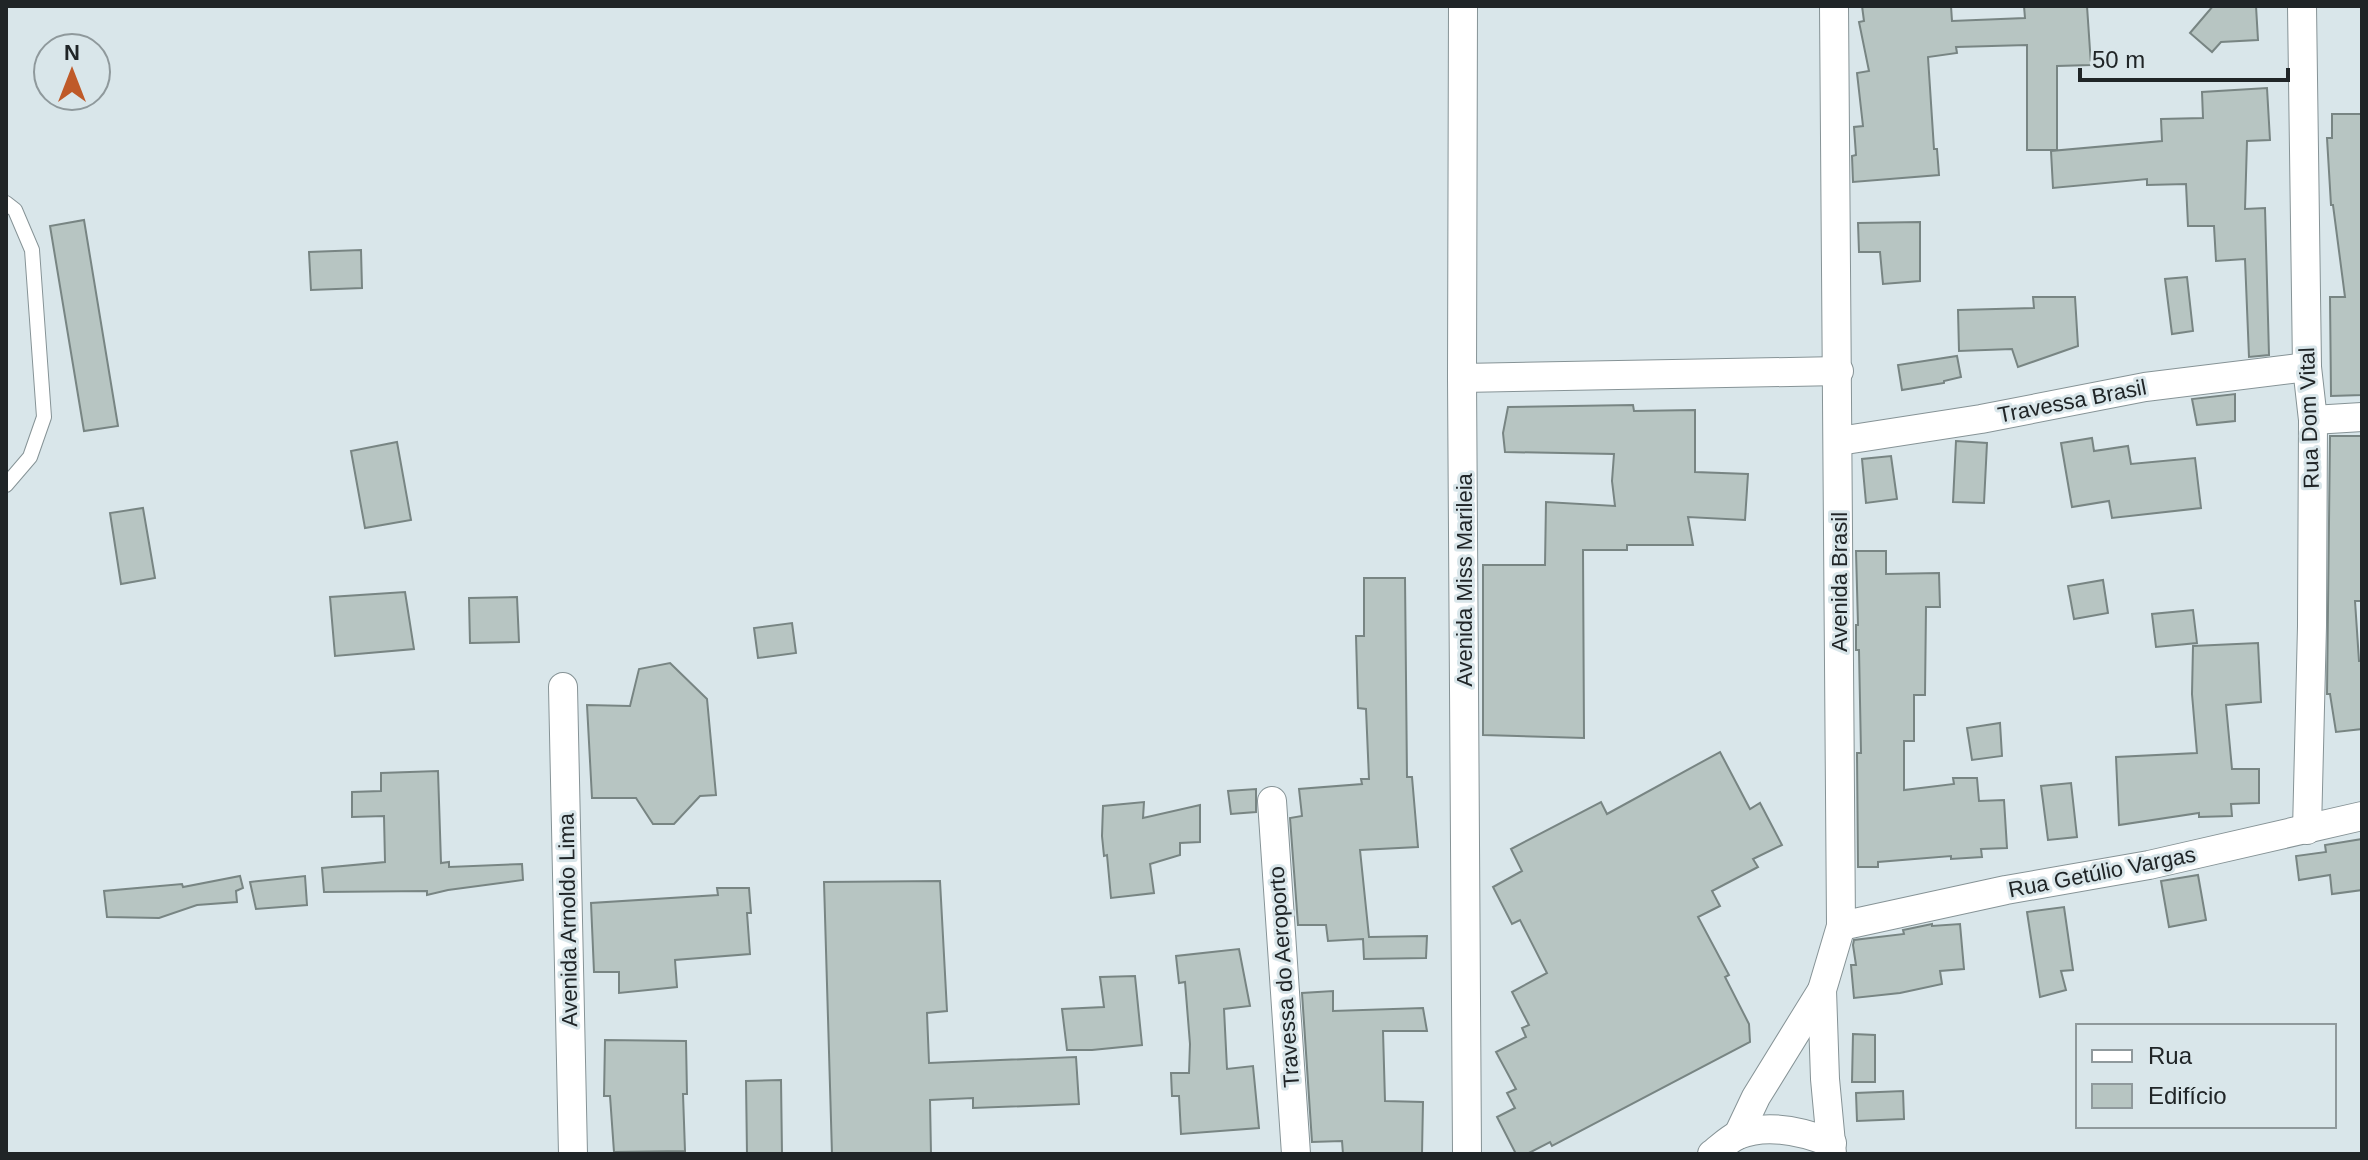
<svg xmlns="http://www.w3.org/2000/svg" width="2368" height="1160" viewBox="0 0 2368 1160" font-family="Arial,sans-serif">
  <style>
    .building { fill: #b7c5c2; stroke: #788583; stroke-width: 2 }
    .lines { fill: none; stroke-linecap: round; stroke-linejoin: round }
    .lane-casing { stroke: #869396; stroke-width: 16 }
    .street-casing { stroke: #869396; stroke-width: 30 }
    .lane { stroke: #fff; stroke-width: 14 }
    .street { stroke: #fff; stroke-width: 28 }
    .labels { text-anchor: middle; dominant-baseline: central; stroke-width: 6; stroke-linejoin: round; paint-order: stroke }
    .street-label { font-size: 22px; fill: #202527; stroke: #d9e6ea }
  </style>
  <rect width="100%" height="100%" fill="#d9e6ea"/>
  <g class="building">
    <path d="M 1862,6 L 1951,6 L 1952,21 L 2025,18 L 2024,6 L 2087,6 L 2091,65 L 2057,66 L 2057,150 L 2027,150 L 2027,45 L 1956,47 L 1957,53 L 1928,57 L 1934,149 L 1937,149 L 1939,175 L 1853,182 L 1852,156 L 1856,155 L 1854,127 L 1863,126 L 1857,73 L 1869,71 L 1859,22 L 1864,21 Z"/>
    <path d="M 2213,6 L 2256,6 L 2258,40 L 2221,42 L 2212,52 L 2190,33 Z"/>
    <path d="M 2267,88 L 2270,140 L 2247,141 L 2245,209 L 2265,208 L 2269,355 L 2249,357 L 2245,259 L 2216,261 L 2214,226 L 2188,226 L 2186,184 L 2147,185 L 2147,179 L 2053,188 L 2051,151 L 2162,141 L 2161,119 L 2203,118 L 2202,92 Z"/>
    <path d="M 2332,114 L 2362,114 L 2362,395 L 2331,396 L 2330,297 L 2345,297 L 2333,205 L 2331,205 L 2327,138 L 2332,138 Z"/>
    <path d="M 84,220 L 118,426 L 84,431 L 50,226 Z"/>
    <path d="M 1920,222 L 1920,281 L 1883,284 L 1880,252 L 1859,252 L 1858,223 Z"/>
    <path d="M 361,250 L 362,288 L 311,290 L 309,252 Z"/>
    <path d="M 2187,277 L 2193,331 L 2172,334 L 2165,279 Z"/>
    <path d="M 2033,297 L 2075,297 L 2078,346 L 2018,367 L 2012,349 L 1959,351 L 1958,310 L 2034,308 Z"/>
    <path d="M 1957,356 L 1961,377 L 1944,381 L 1944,383 L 1902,390 L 1898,365 Z"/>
    <path d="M 2235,394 L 2235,421 L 2197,425 L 2192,399 Z"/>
    <path d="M 1633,405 L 1634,411 L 1695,410 L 1695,472 L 1748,474 L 1745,520 L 1688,517 L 1693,545 L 1627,545 L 1627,550 L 1583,550 L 1584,738 L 1483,735 L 1483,565 L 1545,565 L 1546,502 L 1615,506 L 1612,481 L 1614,454 L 1505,452 L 1503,433 L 1508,407 Z"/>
    <path d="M 2330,436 L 2362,436 L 2362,601 L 2355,601 L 2359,661 L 2362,661 L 2362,729 L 2336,732 L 2330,694 L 2327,694 Z"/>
    <path d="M 2092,438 L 2094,451 L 2128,446 L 2131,464 L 2195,458 L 2201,508 L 2112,518 L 2109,501 L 2072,507 L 2061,443 Z"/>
    <path d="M 1956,441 L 1987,443 L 1984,503 L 1953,502 Z"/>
    <path d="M 397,442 L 411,520 L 365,528 L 351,451 Z"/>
    <path d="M 1891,456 L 1897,499 L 1866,503 L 1862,459 Z"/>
    <path d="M 143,508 L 155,578 L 121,584 L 110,513 Z"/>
    <path d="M 1856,551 L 1886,551 L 1886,574 L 1939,573 L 1940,607 L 1926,607 L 1925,695 L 1914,695 L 1914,741 L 1904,741 L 1904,790 L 1954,784 L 1953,778 L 1977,778 L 1979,801 L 2004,800 L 2007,848 L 1981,849 L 1982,857 L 1951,859 L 1951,856 L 1878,862 L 1878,867 L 1858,867 L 1857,753 L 1861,753 L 1859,650 L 1856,650 L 1856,625 L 1858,625 Z"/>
    <path d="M 1364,578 L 1405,578 L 1407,777 L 1412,777 L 1418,847 L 1360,850 L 1369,937 L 1427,936 L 1426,958 L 1364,959 L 1363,939 L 1328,941 L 1326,925 L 1298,925 L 1290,818 L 1302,816 L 1299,789 L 1362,784 L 1361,779 L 1369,779 L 1366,709 L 1358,708 L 1356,636 L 1364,636 Z"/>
    <path d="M 2103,580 L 2108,613 L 2074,619 L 2068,586 Z"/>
    <path d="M 405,592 L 414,649 L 335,656 L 330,597 Z"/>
    <path d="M 517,597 L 519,642 L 470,643 L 469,598 Z"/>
    <path d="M 2193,610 L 2197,643 L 2156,647 L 2152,614 Z"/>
    <path d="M 792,623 L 796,653 L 758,658 L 754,628 Z"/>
    <path d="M 2258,643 L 2261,702 L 2226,705 L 2232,769 L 2259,769 L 2259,803 L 2231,804 L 2232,816 L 2199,817 L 2199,813 L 2119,825 L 2116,757 L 2197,753 L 2192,694 L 2193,646 Z"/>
    <path d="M 670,663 L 707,699 L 716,795 L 700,796 L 674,824 L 653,824 L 636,798 L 592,798 L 587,705 L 630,706 L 639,669 Z"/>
    <path d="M 2000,723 L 2002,756 L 1972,760 L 1967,728 Z"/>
    <path d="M 1720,752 L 1750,809 L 1760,803 L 1782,845 L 1753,859 L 1758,867 L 1712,891 L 1720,906 L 1698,917 L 1729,975 L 1725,977 L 1749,1024 L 1750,1042 L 1552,1146 L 1550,1142 L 1527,1154 L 1516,1154 L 1497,1117 L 1515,1108 L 1507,1093 L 1516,1089 L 1496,1052 L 1526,1037 L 1522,1028 L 1529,1025 L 1512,992 L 1547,973 L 1520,920 L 1512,924 L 1493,887 L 1522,871 L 1511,849 L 1601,802 L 1607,814 Z"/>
    <path d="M 438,771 L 441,863 L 449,862 L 449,867 L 522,864 L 523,880 L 448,890 L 427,895 L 427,891 L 324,892 L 322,868 L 385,862 L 384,816 L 352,817 L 352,792 L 381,791 L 381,773 Z"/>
    <path d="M 2071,783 L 2077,837 L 2048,840 L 2041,786 Z"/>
    <path d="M 1256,789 L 1256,812 L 1231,814 L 1228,791 Z"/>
    <path d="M 1144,802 L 1143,818 L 1200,805 L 1200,842 L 1180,843 L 1180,855 L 1150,864 L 1154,893 L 1111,898 L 1107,855 L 1104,856 L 1102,836 L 1103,806 Z"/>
    <path d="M 2362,839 L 2362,890 L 2332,894 L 2330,875 L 2299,880 L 2296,856 L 2326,852 L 2325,845 Z"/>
    <path d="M 2198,875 L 2206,920 L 2169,927 L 2161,881 Z"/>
    <path d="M 240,876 L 243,888 L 236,891 L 237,902 L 197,905 L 159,918 L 107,917 L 104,891 L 182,884 L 183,887 Z"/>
    <path d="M 305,876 L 307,905 L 256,909 L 250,882 Z"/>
    <path d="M 940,881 L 947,1011 L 927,1013 L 929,1063 L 1076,1057 L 1079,1104 L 973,1108 L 973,1098 L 930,1100 L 931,1154 L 832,1154 L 824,882 Z"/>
    <path d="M 717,888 L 749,888 L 751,913 L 747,913 L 750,954 L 675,960 L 677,987 L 619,993 L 619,972 L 594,972 L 591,903 L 718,895 Z"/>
    <path d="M 2064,907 L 2073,970 L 2061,971 L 2066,990 L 2040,997 L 2027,912 Z"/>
    <path d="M 1932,924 L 1932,926 L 1960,924 L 1964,969 L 1940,971 L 1942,984 L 1900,993 L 1854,998 L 1851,965 L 1856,965 L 1853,945 L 1854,940 L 1904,934 L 1903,930 Z"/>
    <path d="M 1239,949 L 1250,1006 L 1224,1009 L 1227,1069 L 1253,1066 L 1259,1128 L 1181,1134 L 1179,1096 L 1172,1096 L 1171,1073 L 1189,1073 L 1190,1044 L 1185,982 L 1179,983 L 1176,956 Z"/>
    <path d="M 1135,976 L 1142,1045 L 1092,1050 L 1067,1050 L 1062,1009 L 1104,1007 L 1100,977 Z"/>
    <path d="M 1333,991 L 1333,1011 L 1423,1008 L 1427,1031 L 1383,1031 L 1385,1101 L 1423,1102 L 1422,1154 L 1343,1154 L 1342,1141 L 1312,1142 L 1302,993 Z"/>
    <path d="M 1853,1034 L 1875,1035 L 1875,1082 L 1852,1082 Z"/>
    <path d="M 605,1040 L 686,1041 L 687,1094 L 683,1094 L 685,1151 L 614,1152 L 610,1096 L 604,1096 Z"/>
    <path d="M 781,1080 L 782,1154 L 747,1154 L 746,1081 Z"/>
    <path d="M 1903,1091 L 1904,1119 L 1857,1121 L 1856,1093 Z"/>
  </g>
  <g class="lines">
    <defs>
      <path id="lane" d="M 6,203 L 15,210 L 32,250 L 44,417 L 30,457 L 6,485"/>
      <g id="street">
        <path d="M 1463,6 L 1462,378 L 1467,1154"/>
        <path d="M 2302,6 L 2307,367 L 2313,420 L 2312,626 L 2307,830"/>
        <path d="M 1462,378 L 1839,371"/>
        <path d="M 2313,420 L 2362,417"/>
        <path d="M 1839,441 L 1981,419 L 2145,387 L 2307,367"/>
        <path d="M 563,687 L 573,1154"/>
        <path d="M 1272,801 L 1296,1154"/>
        <path d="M 1841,926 L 2006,890 L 2149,865 L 2362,816"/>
        <path d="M 1738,1135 L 1756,1097 L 1822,990"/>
        <path d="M 1712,1154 C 1720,1148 1729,1139 1738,1135 C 1767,1123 1804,1132 1832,1143"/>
        <path d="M 1832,1154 L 1825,1079 L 1822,990 L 1841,926 L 1834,6"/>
      </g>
    </defs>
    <use href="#lane" class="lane-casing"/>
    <use href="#street" class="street-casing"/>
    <use href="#lane" class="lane"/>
    <use href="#street" class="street"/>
  </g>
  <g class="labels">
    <g class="street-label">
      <text transform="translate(2072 401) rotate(-11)">Travessa Brasil</text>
      <text transform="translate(2309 418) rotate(-92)">Rua Dom Vital</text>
      <text transform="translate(1464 580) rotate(-90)">Avenida Miss Marileia</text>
      <text transform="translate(1839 582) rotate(-90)">Avenida Brasil</text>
      <text transform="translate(2102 872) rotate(-11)">Rua Getúlio Vargas</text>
      <text transform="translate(568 920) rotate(-91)">Avenida Arnoldo Lima</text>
      <text transform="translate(1284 977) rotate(-94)">Travessa do Aeroporto</text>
    </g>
  </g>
  <rect width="2368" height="1160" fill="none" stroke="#202527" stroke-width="16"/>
  <rect x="2076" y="1024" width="260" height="104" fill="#d9e6ea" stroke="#8f999c" stroke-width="2"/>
  <rect x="2092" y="1050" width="40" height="12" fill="#ffffff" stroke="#8f999c" stroke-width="2"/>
  <text x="2148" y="1064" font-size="24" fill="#202527">Rua</text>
  <rect x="2092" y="1084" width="40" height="24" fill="#b7c5c2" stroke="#8f999c" stroke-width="2"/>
  <text x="2148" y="1104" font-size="24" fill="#202527">Edifício</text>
  <g transform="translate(72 72)"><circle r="38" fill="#d9e6ea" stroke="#8f999c" stroke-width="2"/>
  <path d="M0-6L14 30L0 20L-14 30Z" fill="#bf5a29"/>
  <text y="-12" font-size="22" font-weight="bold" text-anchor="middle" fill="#202527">N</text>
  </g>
  <path d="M2080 68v12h208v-12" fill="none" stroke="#202527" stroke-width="4"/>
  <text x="2092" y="68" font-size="24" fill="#202527" stroke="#d9e6ea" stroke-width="6" paint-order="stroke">50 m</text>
</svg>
